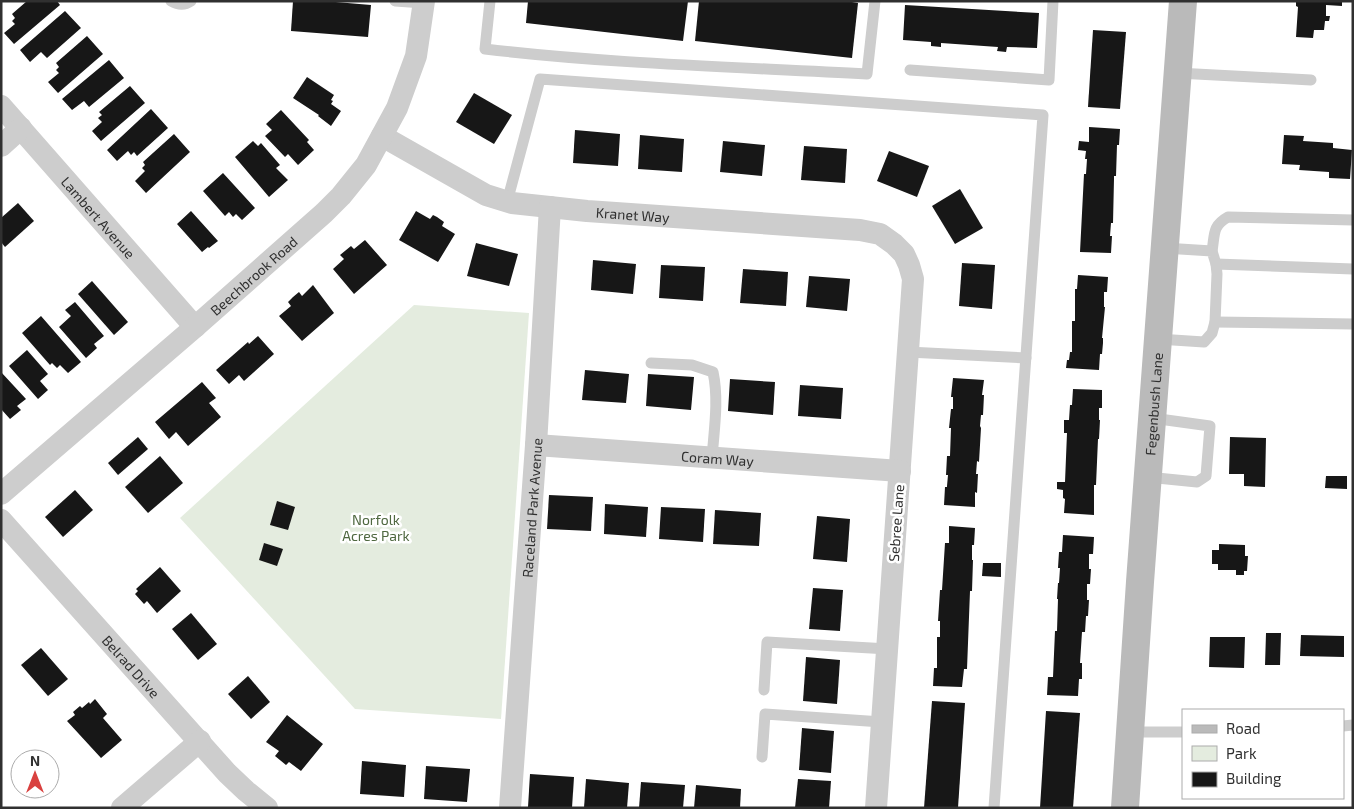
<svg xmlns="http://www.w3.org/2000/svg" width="1354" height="809" viewBox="0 0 1354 809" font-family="'Exo 2',sans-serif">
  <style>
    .green { fill: #e4ecdf }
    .building { fill: #171717 }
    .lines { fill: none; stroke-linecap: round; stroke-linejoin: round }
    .lane { stroke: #cdcdcd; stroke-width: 11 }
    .street { stroke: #cdcdcd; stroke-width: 22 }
    .secondary { stroke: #bababa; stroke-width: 28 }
    .labels { text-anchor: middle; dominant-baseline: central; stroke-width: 5; stroke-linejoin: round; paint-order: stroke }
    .street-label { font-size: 14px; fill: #303030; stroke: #fff }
    .park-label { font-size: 14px; fill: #4f6840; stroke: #fff }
  </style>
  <rect width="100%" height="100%" fill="#fff"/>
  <path class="green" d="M 414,305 L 529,313 L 501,719 L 355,709 L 180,518 Z"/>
  <g class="building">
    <path d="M 27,1 L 57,1 L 60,5 L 14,44 L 4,33 L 15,24 L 12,21 L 15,18 L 12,14 Z"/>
    <path d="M 293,1 L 324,1 L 371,5 L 368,37 L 291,31 Z"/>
    <path d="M 528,1 L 688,1 L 683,41 L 526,23 Z"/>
    <path d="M 699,1 L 846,1 L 858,3 L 852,58 L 695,41 Z"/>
    <path d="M 1296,1 L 1342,1 L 1342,6 L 1326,5 L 1326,16 L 1330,16 L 1329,21 L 1325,21 L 1324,30 L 1314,30 L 1313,38 L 1296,37 L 1298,7 L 1296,6 Z"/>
    <path d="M 905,5 L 1039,13 L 1037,48 L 1007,47 L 1006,52 L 997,51 L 998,47 L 941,43 L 941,47 L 931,46 L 931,42 L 903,40 Z"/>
    <path d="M 65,11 L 81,28 L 47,58 L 41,52 L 30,62 L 20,50 Z"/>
    <path d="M 1093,30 L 1126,32 L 1120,109 L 1088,107 Z"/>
    <path d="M 87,36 L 103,54 L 58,93 L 48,82 L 59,73 L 56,70 L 59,67 L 56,63 Z"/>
    <path d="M 109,60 L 124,78 L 89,107 L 84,101 L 72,110 L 62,99 Z"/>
    <path d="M 307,77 L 334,95 L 331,100 L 333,101 L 331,104 L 341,111 L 331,126 L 318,116 L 319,115 L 293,98 Z"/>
    <path d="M 130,86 L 145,103 L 101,141 L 92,131 L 102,122 L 98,118 L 102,115 L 99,112 Z"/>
    <path d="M 474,93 L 512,115 L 494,144 L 456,122 Z"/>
    <path d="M 151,109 L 168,128 L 137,156 L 134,152 L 131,155 L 128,151 L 117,161 L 107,150 Z"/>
    <path d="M 281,110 L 309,140 L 307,142 L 314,150 L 298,165 L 288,154 L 285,157 L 265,136 L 272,130 L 266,124 Z"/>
    <path d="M 1089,127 L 1120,129 L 1119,145 L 1117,145 L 1116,176 L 1114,176 L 1114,179 L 1113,223 L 1111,223 L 1110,236 L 1112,236 L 1111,253 L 1080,252 L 1084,174 L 1086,174 L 1087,159 L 1085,159 L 1086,151 L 1078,150 L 1079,141 L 1089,142 Z"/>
    <path d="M 575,130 L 620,134 L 618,166 L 573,163 Z"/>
    <path d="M 174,134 L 190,152 L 146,193 L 135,181 L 145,171 L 142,168 L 145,165 L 143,162 Z"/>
    <path d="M 640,135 L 684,139 L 682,172 L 638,169 Z"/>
    <path d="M 1284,135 L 1304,136 L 1303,141 L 1333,143 L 1333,148 L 1352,150 L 1350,179 L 1329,178 L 1329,172 L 1299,170 L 1300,165 L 1282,164 Z"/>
    <path d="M 253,141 L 258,146 L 261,143 L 280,165 L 276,168 L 288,180 L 269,197 L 235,157 Z"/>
    <path d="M 723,141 L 765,145 L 762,176 L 720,172 Z"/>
    <path d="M 804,146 L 847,149 L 845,183 L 801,180 Z"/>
    <path d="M 889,151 L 929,166 L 917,197 L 877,181 Z"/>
    <path d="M 223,173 L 255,208 L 242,220 L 236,214 L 233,217 L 229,212 L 225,216 L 203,191 Z"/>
    <path d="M 960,189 L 983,228 L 955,244 L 932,206 Z"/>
    <path d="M 18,203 L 34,221 L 5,247 L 1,242 L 1,218 Z"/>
    <path d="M 191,211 L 218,241 L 209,248 L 208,247 L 202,252 L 177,224 Z"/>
    <path d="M 416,211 L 430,219 L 433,215 L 437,217 L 444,222 L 442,226 L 455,234 L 438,262 L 399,240 Z"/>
    <path d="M 365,240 L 387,265 L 354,294 L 333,269 L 344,259 L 340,255 L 351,246 L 354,249 Z"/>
    <path d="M 476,243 L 518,254 L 509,286 L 467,276 Z"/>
    <path d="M 593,260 L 636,264 L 633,294 L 591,290 Z"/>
    <path d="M 962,263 L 995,265 L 992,309 L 959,306 Z"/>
    <path d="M 661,265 L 705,267 L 703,301 L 659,298 Z"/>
    <path d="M 743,269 L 788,272 L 786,306 L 740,303 Z"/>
    <path d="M 1078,275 L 1108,277 L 1107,292 L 1104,292 L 1104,307 L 1105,307 L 1102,338 L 1103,338 L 1103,343 L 1102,354 L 1100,354 L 1099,370 L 1066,368 L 1067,360 L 1069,360 L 1070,352 L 1072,352 L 1072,321 L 1075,321 L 1075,289 L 1077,289 Z"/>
    <path d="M 809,276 L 850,279 L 847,311 L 806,307 Z"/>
    <path d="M 92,281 L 128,322 L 114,335 L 78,294 Z"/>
    <path d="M 313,285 L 334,313 L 302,341 L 279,316 L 291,306 L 288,302 L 293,297 L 299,292 L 302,296 Z"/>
    <path d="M 75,302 L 104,336 L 94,344 L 97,348 L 86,358 L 59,327 L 71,316 L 65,310 Z"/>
    <path d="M 41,316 L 81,362 L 68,373 L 60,365 L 57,368 L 52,363 L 50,365 L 22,333 Z"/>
    <path d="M 258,336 L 274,354 L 244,381 L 239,375 L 229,384 L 216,370 L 248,342 L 249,344 Z"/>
    <path d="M 27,350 L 48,374 L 40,381 L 48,390 L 38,399 L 9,366 Z"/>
    <path d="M 585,370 L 629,374 L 626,403 L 582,400 Z"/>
    <path d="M 1,372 L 26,399 L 17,406 L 21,410 L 10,419 L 1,409 Z"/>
    <path d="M 648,374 L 694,377 L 691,410 L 646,406 Z"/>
    <path d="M 953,378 L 984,380 L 982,395 L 984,395 L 983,415 L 981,415 L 980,426 L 981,428 L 979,462 L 977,461 L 976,474 L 978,474 L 977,493 L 975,492 L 975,507 L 944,505 L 945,487 L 947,487 L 947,486 L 948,475 L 946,475 L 947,456 L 950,456 L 951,428 L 949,428 L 951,409 L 953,409 L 953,397 L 951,397 Z"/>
    <path d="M 730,379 L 775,382 L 773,415 L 728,411 Z"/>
    <path d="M 202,382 L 216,398 L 209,403 L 221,417 L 188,446 L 176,432 L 169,439 L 155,422 Z"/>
    <path d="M 800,385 L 843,388 L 841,419 L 798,416 Z"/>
    <path d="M 1073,389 L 1102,390 L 1102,408 L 1099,408 L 1099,420 L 1100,420 L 1099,439 L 1098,439 L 1096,485 L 1094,485 L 1094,515 L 1064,513 L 1065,499 L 1063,498 L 1063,490 L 1057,489 L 1057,482 L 1065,482 L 1067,433 L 1064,433 L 1064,420 L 1069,420 L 1070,405 L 1072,405 Z"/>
    <path d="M 138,437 L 148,449 L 118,475 L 108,463 Z"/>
    <path d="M 1230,437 L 1266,438 L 1265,487 L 1244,486 L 1244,474 L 1229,474 Z"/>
    <path d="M 160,456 L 183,483 L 148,513 L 125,487 Z"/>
    <path d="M 1326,476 L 1347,476 L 1347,489 L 1325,488 Z"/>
    <path d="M 75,490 L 93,510 L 63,537 L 45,517 Z"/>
    <path d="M 549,495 L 593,497 L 591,531 L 547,529 Z"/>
    <path d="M 277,501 L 295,507 L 288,530 L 270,525 Z"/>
    <path d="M 605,504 L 648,507 L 646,537 L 604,534 Z"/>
    <path d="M 661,507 L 705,509 L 703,542 L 659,539 Z"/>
    <path d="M 715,510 L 761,513 L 759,546 L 713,544 Z"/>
    <path d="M 817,516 L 850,519 L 847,562 L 813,559 Z"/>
    <path d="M 949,526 L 975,528 L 974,545 L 972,545 L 972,560 L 973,560 L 972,591 L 970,591 L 967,669 L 964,669 L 962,687 L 933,686 L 934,668 L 937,668 L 937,637 L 940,637 L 940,621 L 938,621 L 940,590 L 942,590 L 945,543 L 949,543 Z"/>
    <path d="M 1063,535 L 1094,537 L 1093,554 L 1089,554 L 1089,569 L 1091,569 L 1090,584 L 1087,584 L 1087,600 L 1089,600 L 1088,616 L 1086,616 L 1085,632 L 1082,632 L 1080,663 L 1082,663 L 1082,679 L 1079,679 L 1078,696 L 1047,695 L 1048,677 L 1053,677 L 1055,631 L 1057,631 L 1058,599 L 1057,599 L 1058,583 L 1059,583 L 1060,568 L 1058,568 L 1059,552 L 1062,552 Z"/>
    <path d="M 264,543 L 283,549 L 277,566 L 259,560 Z"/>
    <path d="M 1219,544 L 1245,545 L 1245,556 L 1248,556 L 1247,571 L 1244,571 L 1244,575 L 1236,575 L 1236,570 L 1218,570 L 1218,564 L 1212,564 L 1212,550 L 1219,550 Z"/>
    <path d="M 983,563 L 1001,563 L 1001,577 L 982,576 Z"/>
    <path d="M 160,567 L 181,591 L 157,613 L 147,601 L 144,604 L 135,594 L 138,591 L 136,589 Z"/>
    <path d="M 813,588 L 843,590 L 840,631 L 809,629 Z"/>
    <path d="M 191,613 L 217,644 L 198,660 L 172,629 Z"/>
    <path d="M 1266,633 L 1281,633 L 1280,665 L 1265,665 Z"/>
    <path d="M 1301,635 L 1344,636 L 1344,657 L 1300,656 Z"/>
    <path d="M 1210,637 L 1245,637 L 1244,668 L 1209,667 Z"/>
    <path d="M 41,648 L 68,679 L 48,696 L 21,665 Z"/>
    <path d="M 806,657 L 840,660 L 837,704 L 803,701 Z"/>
    <path d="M 248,676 L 270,702 L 251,719 L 228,694 Z"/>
    <path d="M 95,699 L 107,714 L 103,718 L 122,740 L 101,758 L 67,721 L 75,715 L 73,712 L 80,706 L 82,708 L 89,702 L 90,704 Z"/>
    <path d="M 932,701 L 965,703 L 958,808 L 924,808 Z"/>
    <path d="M 1046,711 L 1080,713 L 1073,808 L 1040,808 Z"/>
    <path d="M 287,715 L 323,744 L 301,771 L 289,762 L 286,765 L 275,756 L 279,751 L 266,742 Z"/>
    <path d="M 802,728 L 834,731 L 831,773 L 799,770 Z"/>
    <path d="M 362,761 L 406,765 L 404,797 L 360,794 Z"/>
    <path d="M 426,766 L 470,769 L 467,802 L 424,799 Z"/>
    <path d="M 530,774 L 574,777 L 572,808 L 528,807 Z"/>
    <path d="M 586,779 L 629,783 L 627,808 L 584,808 Z"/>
    <path d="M 798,779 L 831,781 L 829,808 L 795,808 Z"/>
    <path d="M 641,782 L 685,785 L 683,808 L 639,808 Z"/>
    <path d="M 696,785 L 741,789 L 740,808 L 694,808 Z"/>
  </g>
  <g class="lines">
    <g class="lane">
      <path d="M 171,1 C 178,5 184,6 191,1"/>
      <path d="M 395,1 L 424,3"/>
      <path d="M 490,1 L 485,49 C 611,64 740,67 867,74 L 875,1"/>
      <path d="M 910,70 L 1049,80 L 1053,1"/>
      <path d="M 1177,73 L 1311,80"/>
      <path d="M 507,202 L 540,79 L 1043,115 L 994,808"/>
      <path d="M 1212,251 C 1215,234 1212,226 1228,217 L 1353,220"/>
      <path d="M 1216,264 L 1353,269"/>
      <path d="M 1215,322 L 1353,324"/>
      <path d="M 1158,339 L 1204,342 L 1212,333 L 1215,322 L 1217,274 L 1216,264 L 1212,251 L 1164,248"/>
      <path d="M 908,352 L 1026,358"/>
      <path d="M 651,363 L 692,365 L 713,372 C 719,400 714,430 712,458"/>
      <path d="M 1147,477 L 1197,482 L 1206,476 L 1210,426 L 1152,418"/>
      <path d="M 764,690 L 767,642 L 888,649"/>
      <path d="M 1343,726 L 1353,725"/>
      <path d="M 1130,732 L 1183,732"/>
      <path d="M 762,757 L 765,714 L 882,722"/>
    </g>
    <g class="street">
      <path id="s1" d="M 1,106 L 195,327"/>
      <path id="s2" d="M 382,136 L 486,195 L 512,203 L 587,211 L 860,230 L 880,234 L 894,244 L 904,254 L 909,265 L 913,279 L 876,808"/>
      <path d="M 1,146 L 21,128"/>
      <path id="s3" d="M 536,445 L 900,471"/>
      <path id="s4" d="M 1,494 L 195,327 L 324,213 L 341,196 L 366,165 L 397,108 L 416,56 L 424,1"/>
      <path id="s5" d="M 1,520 L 227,773 L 246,791 L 267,808"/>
      <path d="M 122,808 L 200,741"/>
      <path id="s6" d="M 510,808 L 536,445 L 550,207"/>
    </g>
    <path class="secondary" id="s7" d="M 1125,808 L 1140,582 L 1183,1"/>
  </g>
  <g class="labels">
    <g class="street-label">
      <text stroke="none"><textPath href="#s2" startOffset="268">Kranet Way</textPath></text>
      <text stroke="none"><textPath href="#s1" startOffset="148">Lambert Avenue</textPath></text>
      <text stroke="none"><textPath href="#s4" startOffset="334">Beechbrook Road</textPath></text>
      <text stroke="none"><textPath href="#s7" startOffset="405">Fegenbush Lane</textPath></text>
      <text stroke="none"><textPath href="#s3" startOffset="182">Coram Way</textPath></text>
      <text stroke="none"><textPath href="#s6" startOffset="301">Raceland Park Avenue</textPath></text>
      <text transform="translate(896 523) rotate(-86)">Sebree Lane</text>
      <text stroke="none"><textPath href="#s5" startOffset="196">Belrad Drive</textPath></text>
    </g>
    <g class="park-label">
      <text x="376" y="519">Norfolk<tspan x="376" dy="16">Acres Park</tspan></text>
    </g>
  </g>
  <rect width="1354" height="809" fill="none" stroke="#303030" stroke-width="5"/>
  <rect x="1182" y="709" width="162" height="90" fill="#ffffff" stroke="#acacac"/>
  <rect x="1192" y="725" width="25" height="8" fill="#bababa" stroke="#acacac"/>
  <text x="1226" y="734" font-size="15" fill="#303030">Road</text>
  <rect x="1192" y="746" width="25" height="15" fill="#e4ecdf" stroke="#acacac"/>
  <text x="1226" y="759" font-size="15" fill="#303030">Park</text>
  <rect x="1192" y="772" width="25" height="15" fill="#171717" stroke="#acacac"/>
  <text x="1226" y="784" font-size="15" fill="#303030">Building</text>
  <g transform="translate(35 774)"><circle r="24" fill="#ffffff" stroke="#acacac"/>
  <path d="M0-4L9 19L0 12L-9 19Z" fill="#d9413f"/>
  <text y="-8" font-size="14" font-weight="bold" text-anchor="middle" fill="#303030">N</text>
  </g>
</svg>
